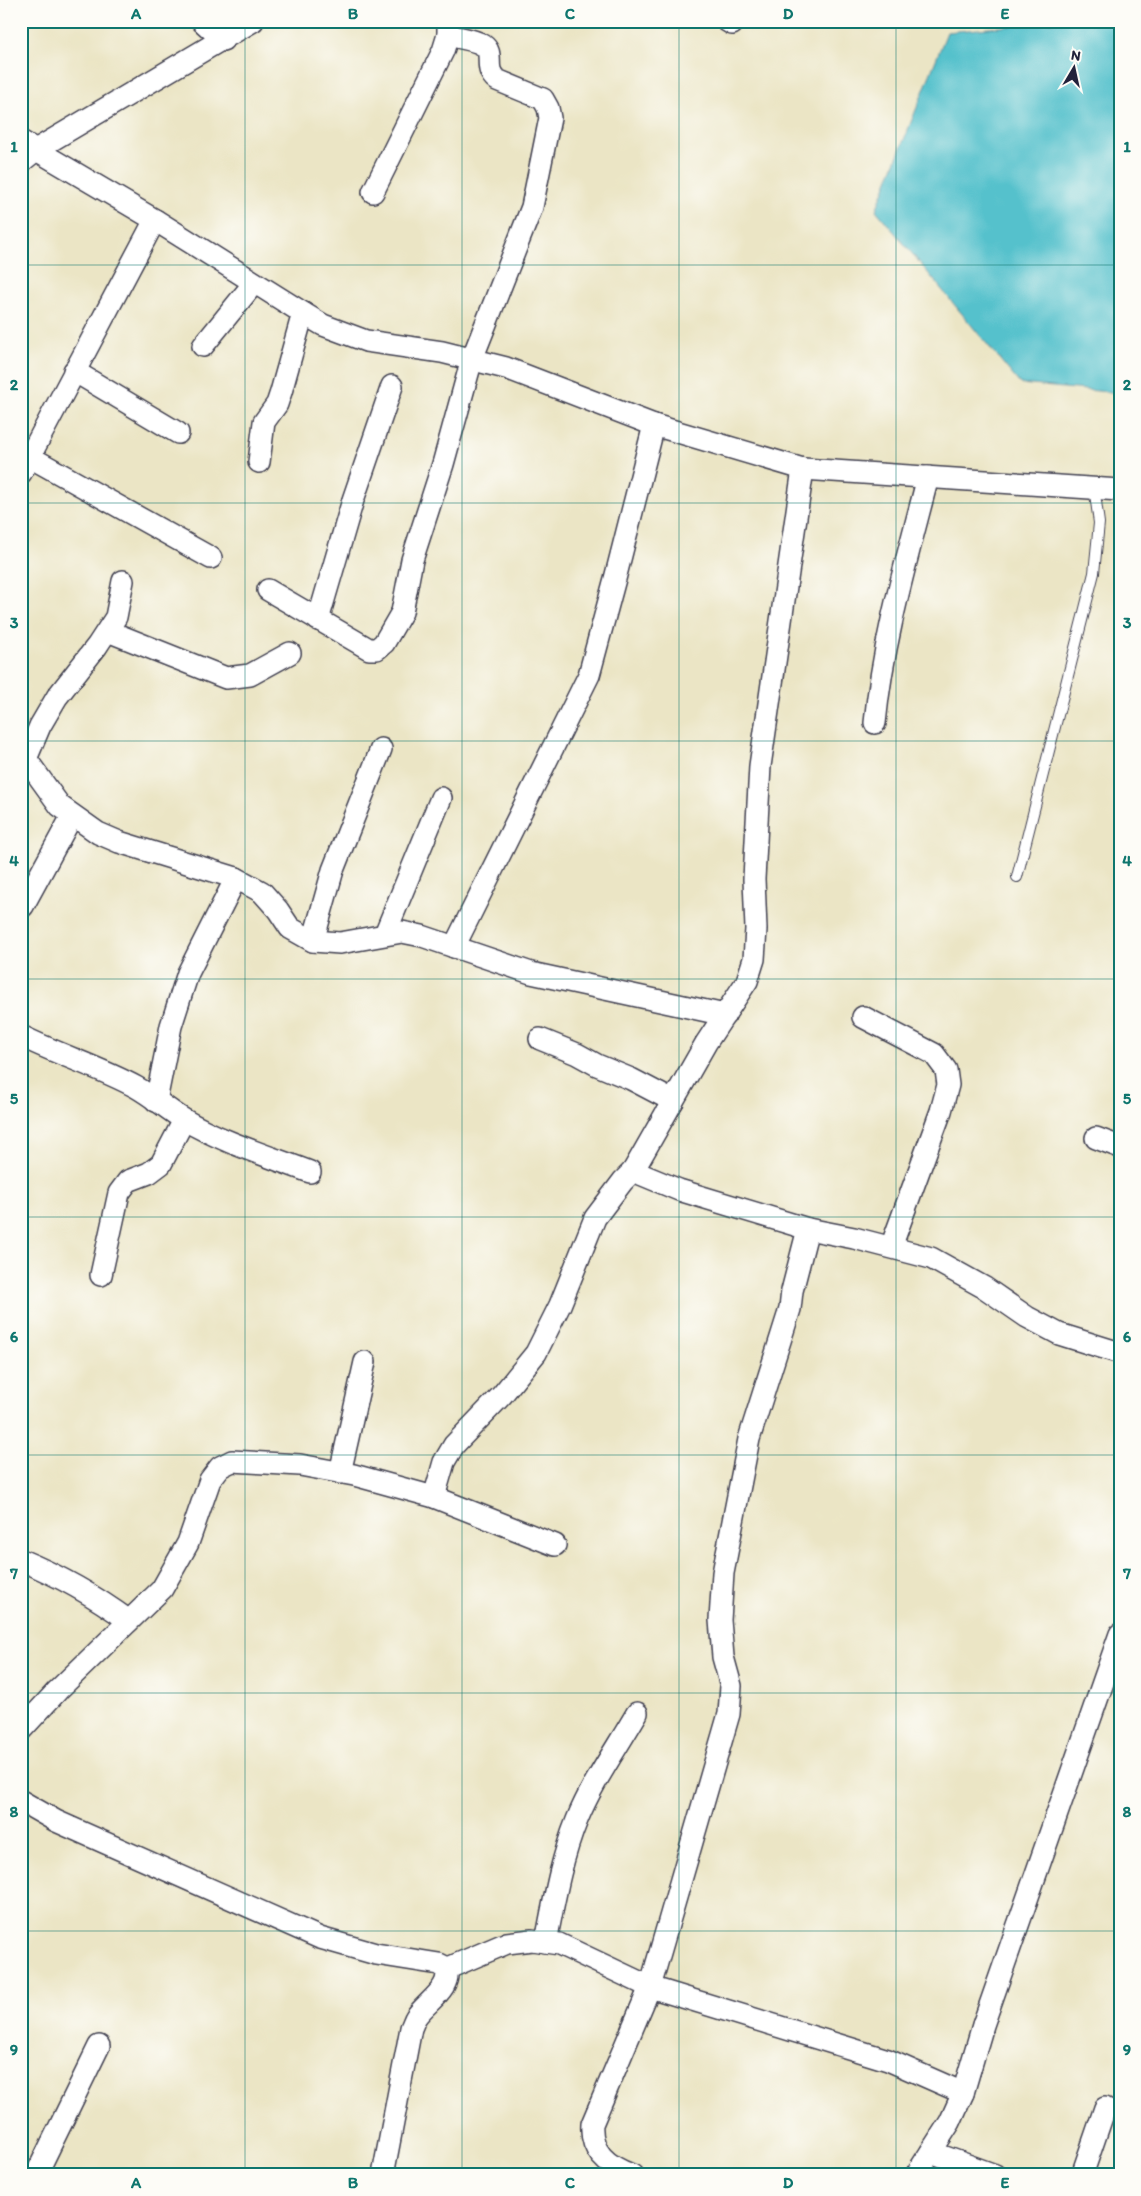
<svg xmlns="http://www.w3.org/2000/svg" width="1141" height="2196" viewBox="0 0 1141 2196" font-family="Itim,sans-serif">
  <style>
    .water { fill: #54c1cc; stroke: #3b7284 }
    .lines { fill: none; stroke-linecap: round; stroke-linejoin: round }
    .lane-casing { stroke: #403f50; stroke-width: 12 }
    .street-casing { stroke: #403f50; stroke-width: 24 }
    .lane { stroke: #fff; stroke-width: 10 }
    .street { stroke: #fff; stroke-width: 21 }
    .grid { fill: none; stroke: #0f766e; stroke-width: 1; stroke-opacity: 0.55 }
    .neatline { fill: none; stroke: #0f766e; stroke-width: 2 }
    .grid-label { font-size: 16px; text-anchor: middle; font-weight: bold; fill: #0f766e }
  </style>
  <rect width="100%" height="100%" fill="#fdfcf7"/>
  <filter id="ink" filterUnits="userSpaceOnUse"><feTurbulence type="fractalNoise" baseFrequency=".02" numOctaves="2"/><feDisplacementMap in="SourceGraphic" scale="10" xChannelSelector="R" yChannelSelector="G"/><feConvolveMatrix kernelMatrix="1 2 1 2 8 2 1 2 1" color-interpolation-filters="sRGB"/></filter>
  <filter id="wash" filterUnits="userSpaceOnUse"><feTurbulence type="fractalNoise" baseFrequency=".0096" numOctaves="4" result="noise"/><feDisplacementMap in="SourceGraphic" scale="20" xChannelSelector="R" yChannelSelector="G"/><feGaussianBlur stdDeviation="1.12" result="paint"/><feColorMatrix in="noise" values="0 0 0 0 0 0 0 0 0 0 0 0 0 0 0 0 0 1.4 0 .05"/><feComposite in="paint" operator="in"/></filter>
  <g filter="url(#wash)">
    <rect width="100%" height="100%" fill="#ebe5c5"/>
    <path class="water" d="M 1063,21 L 1120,21 L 1120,393 L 1020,384 L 876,210 L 947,32 Z"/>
  </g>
  <g filter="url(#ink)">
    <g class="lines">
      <defs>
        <path id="lane" d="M 1017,877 L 1094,573 L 1099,523 L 1094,487"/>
        <g id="street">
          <path d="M 202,21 L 223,40"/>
          <path d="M 727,21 L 732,24"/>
          <path d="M 21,141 L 155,220 L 303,313 L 323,325 L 366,341 L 442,352 L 506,368 L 654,425 L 803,469 L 1120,490"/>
          <path d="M 21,162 L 37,149 L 253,21"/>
          <path d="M 373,192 L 443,51 L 448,35 L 448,21"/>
          <path d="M 203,346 L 254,283"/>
          <path d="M 74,371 L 178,433"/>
          <path d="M 30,457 L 211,558"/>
          <path d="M 259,462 L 264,422 L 277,404 L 281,392 L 303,313"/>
          <path d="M 21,473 L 155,220"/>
          <path d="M 268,590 L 369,649 L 377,649 L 384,643 L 402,612 L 412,560 L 443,464 L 472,359 L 532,207 L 550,118 L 548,108 L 543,99 L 497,80 C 482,68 496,54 483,45 C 474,39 458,38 448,35"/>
          <path d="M 318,620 L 353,500 L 392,386"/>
          <path d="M 108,631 L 226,678 L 250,675 L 290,653"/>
          <path d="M 875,723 C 883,640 907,559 928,477"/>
          <path d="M 21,752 L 60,806 L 98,833 L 119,842 L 236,878 L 262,892 L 278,910 L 290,928 L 313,941 L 340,943 L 402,932 L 422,936 L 531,973 L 725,1015"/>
          <path d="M 26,759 L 40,726 L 57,697 L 97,646 L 116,617 L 123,581"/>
          <path d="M 23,906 L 72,816"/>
          <path d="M 385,934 L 441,798"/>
          <path d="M 313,941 L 333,870 L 381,749"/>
          <path d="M 454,947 L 589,675 L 616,575 L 654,425"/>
          <path d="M 863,1017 L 934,1054 L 946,1070 L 948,1085 L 941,1111 L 891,1247"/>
          <path d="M 21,1036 C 59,1055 99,1067 136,1087 C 152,1096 167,1109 183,1119 C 222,1142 268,1156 310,1172"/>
          <path d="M 540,1039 L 577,1054 L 597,1065 L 631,1079 L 673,1101"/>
          <path d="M 156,1101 L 171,1026 L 188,973 L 236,878"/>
          <path d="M 1096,1138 L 1120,1147"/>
          <path d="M 633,1171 L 679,1190 L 808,1229 L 854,1238 L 931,1258 L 985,1288 L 1027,1317 L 1059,1334 L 1120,1353"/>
          <path d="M 101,1275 L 119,1193 L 128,1181 L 149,1173 L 161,1164 L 184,1120"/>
          <path d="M 340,1473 L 365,1362"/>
          <path d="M 434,1497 L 444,1462 L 454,1445 L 502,1395 L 536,1353 L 560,1305 L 595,1218 L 623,1181 L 633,1171 L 706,1043 L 747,981 L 754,959 L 756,929 L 754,879 L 760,766 L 803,469"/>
          <path d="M 21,1560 C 60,1576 95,1596 129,1621"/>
          <path d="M 21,1730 L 58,1690 L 162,1589 L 188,1543 L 210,1480 L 220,1467 L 232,1461 L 300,1465 L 354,1475 L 434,1497 L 555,1545"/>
          <path d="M 21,1801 L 56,1821 L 320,1938 L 376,1954 L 439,1964 L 445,1967 C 455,1986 425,2003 416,2017 C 414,2020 413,2024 411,2028 L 383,2175"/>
          <path d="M 546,1942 C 554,1901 561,1859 577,1820 C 592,1783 617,1748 637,1713"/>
          <path d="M 446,1969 L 507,1943 L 532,1940 L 559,1944 L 650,1987 L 888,2060 L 963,2093"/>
          <path d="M 931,2152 L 995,2175"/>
          <path d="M 36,2175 L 99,2046"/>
          <path d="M 632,2175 C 607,2166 590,2152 592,2124 L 650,1987 L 729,1714 L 731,1686 L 723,1657 L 720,1620 L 723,1573 L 749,1439 L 790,1309 L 792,1291 L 808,1229"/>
          <path d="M 916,2175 L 950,2122 L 963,2093 L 983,2025 L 1120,1634"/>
          <path d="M 1082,2175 L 1105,2108"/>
        </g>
      </defs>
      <use href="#lane" class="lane-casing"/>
      <use href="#street" class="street-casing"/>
      <use href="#lane" class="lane"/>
      <use href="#street" class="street"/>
    </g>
  </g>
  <path class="grid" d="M 245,21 L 245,2175M 462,21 L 462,2175M 679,21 L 679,2175M 896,21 L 896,2175M 21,265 L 1120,265M 21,503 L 1120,503M 21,741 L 1120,741M 21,979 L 1120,979M 21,1217 L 1120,1217M 21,1455 L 1120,1455M 21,1693 L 1120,1693M 21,1931 L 1120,1931"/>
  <rect width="1141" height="2196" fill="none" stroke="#fdfcf7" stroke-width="55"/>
  <g transform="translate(1074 68) rotate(9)" stroke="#fdfcf7" stroke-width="4" paint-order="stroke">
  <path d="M0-4L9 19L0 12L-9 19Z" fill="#22223b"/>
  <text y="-8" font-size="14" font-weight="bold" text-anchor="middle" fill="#22223b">N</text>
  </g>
  <rect x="28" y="28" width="1086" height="2140" class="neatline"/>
  <g class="grid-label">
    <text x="136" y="19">A</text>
    <text x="353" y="19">B</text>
    <text x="570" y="19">C</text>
    <text x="788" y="19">D</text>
    <text x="1005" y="19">E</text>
    <text x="14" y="152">1</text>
    <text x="1127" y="152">1</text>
    <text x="14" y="390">2</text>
    <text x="1127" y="390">2</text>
    <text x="14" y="628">3</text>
    <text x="1127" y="628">3</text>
    <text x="14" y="866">4</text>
    <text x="1127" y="866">4</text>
    <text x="14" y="1104">5</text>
    <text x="1127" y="1104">5</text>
    <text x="14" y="1342">6</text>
    <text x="1127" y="1342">6</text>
    <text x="14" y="1579">7</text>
    <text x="1127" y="1579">7</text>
    <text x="14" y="1817">8</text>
    <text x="1127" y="1817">8</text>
    <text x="14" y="2055">9</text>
    <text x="1127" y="2055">9</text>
    <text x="136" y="2188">A</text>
    <text x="353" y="2188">B</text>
    <text x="570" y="2188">C</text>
    <text x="788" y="2188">D</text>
    <text x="1005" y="2188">E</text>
  </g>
</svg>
